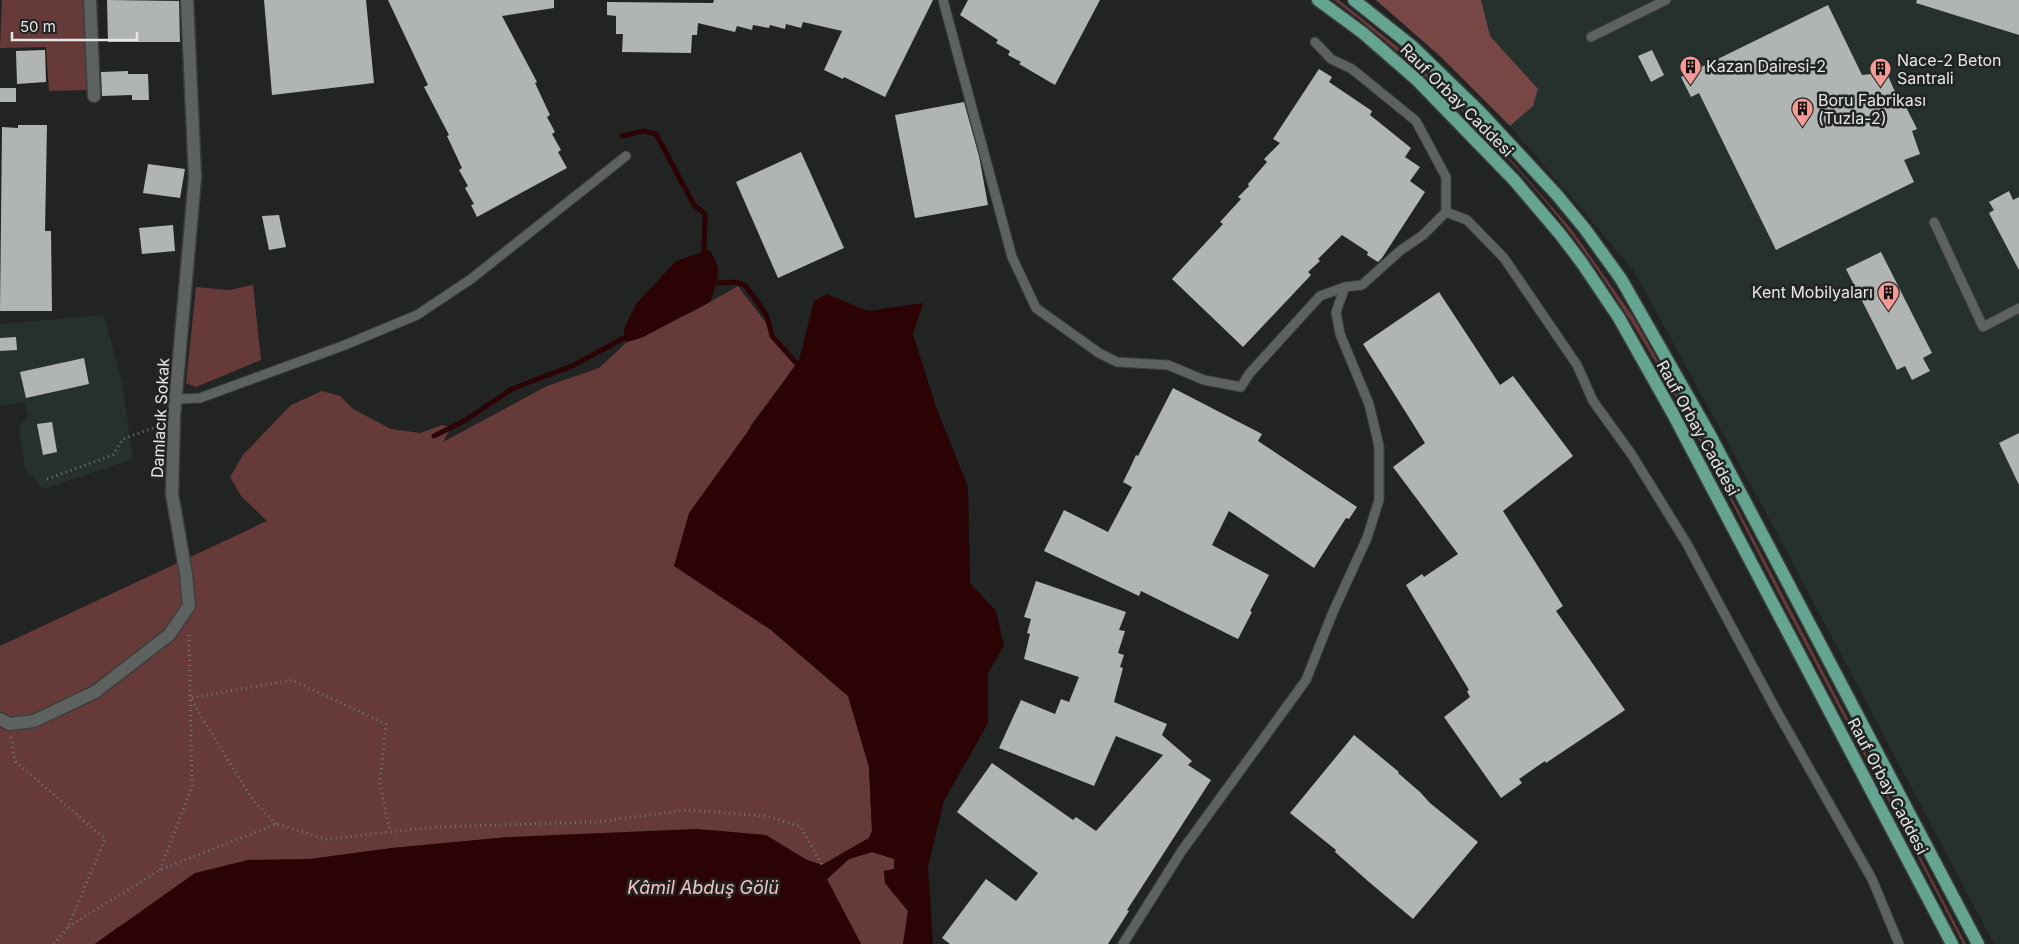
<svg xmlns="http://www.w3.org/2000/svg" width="2019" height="944" viewBox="0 0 2019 944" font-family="Inter,sans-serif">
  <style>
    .built { fill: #26302d }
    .green { fill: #653a38 }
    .forest { fill: #764745 }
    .water { fill: #2b0305 }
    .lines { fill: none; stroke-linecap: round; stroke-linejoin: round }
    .stream { stroke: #2b0305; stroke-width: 5 }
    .building { fill: #b0b5b3 }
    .service-casing { stroke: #3b3e3c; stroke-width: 11 }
    .minor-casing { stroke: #3b3e3c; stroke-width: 15 }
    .primary-casing { stroke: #3b3e3c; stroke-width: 15 }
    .path { stroke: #727574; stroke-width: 3; stroke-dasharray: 1 4; stroke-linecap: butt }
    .service { stroke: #5d615f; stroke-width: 9 }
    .minor { stroke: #5d615f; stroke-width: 12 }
    .primary { stroke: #64a490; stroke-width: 12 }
    .labels { text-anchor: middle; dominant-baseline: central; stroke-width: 5; stroke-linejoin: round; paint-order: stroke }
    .poi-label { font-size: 16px; fill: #e5e8e7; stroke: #212423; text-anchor: start }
    .street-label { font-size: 16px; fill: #e5e8e7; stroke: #212423 }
    .water-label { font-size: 18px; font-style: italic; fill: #f5c3c0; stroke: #212423 }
  </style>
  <rect width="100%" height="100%" fill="#212423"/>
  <g class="built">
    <path d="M 1376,0 L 2019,0 L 2019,944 L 1994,944 L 1778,535 L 1634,271 L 1510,126 L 1441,57 Z"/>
    <path d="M 104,315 L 122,381 L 133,459 L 43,489 L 25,469 L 19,427 L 28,416 L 24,402 L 0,406 L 0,324 Z"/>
  </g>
  <g class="green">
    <path d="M 2,0 L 83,0 L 87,90 L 49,91 L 46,47 L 0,48 Z"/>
    <path d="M 1334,0 L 1339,0 L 1410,57 L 1504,152 L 1572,230 L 1634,318 L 1696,429 L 1966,944 L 1963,944 C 1905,831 1845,720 1786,608 C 1731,502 1679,394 1614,295 C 1540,181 1441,82 1334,0 Z"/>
    <path d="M 253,285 L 261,360 L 196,387 L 186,383 L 196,287 L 229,290 Z"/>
    <path d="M 738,286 L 797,364 L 750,426 L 771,630 L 848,696 L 869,767 L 872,831 L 869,838 L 822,865 L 807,860 L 509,837 L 392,848 L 310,859 L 248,860 L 118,927 L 95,944 L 0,944 L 0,646 L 267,521 L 241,496 L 230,477 L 243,455 L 291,405 L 322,391 L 340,396 L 353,409 L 391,429 L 420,433 L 442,425 L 451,427 L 443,442 L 547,386 L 599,368 L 627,342 L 643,337 L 672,320 L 692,312 Z"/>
    <path d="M 872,852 L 894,858 L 895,869 L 884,871 L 885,883 L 908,911 L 903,944 L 861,944 L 827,881 L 827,879 L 849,859 Z"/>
  </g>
  <path class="forest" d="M 1376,0 L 1481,0 L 1490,36 L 1538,89 L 1533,106 L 1510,126 L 1441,57 Z"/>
  <g class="water">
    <path d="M 709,250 C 724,269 717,281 710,302 L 643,337 L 627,342 L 624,338 L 624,329 L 636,304 L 676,261 Z"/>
    <path d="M 827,294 L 868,311 L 923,303 L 913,334 L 936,407 L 968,487 L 970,583 L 996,611 L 1004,646 L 988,673 L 988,723 L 944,801 L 928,866 L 933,944 L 903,944 L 908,911 L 885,883 L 884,871 L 894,869 L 894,859 L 872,852 L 849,859 L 827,879 L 861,944 L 95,944 L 195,873 L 248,860 L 310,859 L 392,848 L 509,837 L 697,829 L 766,835 L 807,860 L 822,865 L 869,838 L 872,831 L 869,767 L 848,696 L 771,630 L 674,566 L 689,513 L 799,360 L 814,301 Z"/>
  </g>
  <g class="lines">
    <g class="stream">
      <path d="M 622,136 L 644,131 L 656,134 L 694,205 L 705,214 L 704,252"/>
      <path d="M 716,283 L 737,282 L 746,286 L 767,316 L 772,336 L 797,364"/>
      <path d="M 434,436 L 466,420 L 512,389 L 574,365 L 624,338"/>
    </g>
  </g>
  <g class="building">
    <path d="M 107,0 L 179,1 L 180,42 L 108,42 Z"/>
    <path d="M 264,0 L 366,0 L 374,83 L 272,95 Z"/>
    <path d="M 388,0 L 554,0 L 554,8 L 502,16 L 537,82 L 535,83 L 550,115 L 547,117 L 555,132 L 552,134 L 561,150 L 558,152 L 567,168 L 477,217 L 471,205 L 474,204 L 465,188 L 468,186 L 459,170 L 462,168 L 447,136 L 449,135 L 424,87 L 428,85 Z"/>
    <path d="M 714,0 L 933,0 L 885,97 L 844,77 L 843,79 L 824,70 L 842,31 L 803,22 L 801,28 L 786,24 L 785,29 L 770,25 L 769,28 L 753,25 L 752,30 L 737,26 L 735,32 L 698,23 L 697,35 L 692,35 L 691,53 L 622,52 L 623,34 L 616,34 L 616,16 L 607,15 L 607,2 L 713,3 Z"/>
    <path d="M 968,0 L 1100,0 L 1055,85 L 1019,64 L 1021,62 L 1008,55 L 1010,51 L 996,43 L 998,40 L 960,15 Z"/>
    <path d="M 1917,0 L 2019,0 L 2019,35 L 1916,3 Z"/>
    <path d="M 1828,5 L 1862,75 L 1871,74 L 1880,80 L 1888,76 L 1896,94 L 1899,93 L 1917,129 L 1912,131 L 1920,154 L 1904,160 L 1914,182 L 1776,250 L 1699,93 L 1691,97 L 1681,77 Z"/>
    <path d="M 45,50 L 46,82 L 17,84 L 16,51 Z"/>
    <path d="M 1652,50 L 1664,75 L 1651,82 L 1638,56 Z"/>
    <path d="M 1319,69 L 1332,77 L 1329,82 L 1372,111 L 1370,115 L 1411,148 L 1405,157 L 1420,167 L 1410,181 L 1425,192 L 1382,258 L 1378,262 L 1367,255 L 1368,252 L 1342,235 L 1318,259 L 1320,261 L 1308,272 L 1311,275 L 1243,347 L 1172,279 L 1223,224 L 1220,222 L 1241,199 L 1238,197 L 1249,186 L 1248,184 L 1267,162 L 1264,159 L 1280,143 L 1273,139 Z"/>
    <path d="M 128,71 L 128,74 L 148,74 L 149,100 L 132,100 L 132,95 L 102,96 L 101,72 Z"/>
    <rect x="0" y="88" width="16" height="14"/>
    <path d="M 964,102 L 979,156 L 988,205 L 915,218 L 895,115 Z"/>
    <path d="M 18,125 L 47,125 L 45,231 L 51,231 L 52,311 L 0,311 L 2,127 L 18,128 Z"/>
    <path d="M 801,152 L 844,248 L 778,278 L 736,182 Z"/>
    <path d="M 148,164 L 185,169 L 180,198 L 143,193 Z"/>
    <path d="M 2009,191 L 2013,200 L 2019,197 L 2019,270 L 1989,213 L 1994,210 L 1989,202 Z"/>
    <path d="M 279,215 L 286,247 L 269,250 L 262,216 Z"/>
    <path d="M 173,225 L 175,251 L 142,254 L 139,228 Z"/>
    <path d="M 1881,252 L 1932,353 L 1923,358 L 1930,371 L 1912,380 L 1905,366 L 1897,370 L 1846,269 Z"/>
    <path d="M 1439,292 L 1500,385 L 1513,376 L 1573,456 L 1503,511 L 1563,606 L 1556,611 L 1625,710 L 1546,763 L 1545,761 L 1519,779 L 1522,783 L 1501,798 L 1444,717 L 1470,697 L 1467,691 L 1469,690 L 1406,585 L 1422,574 L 1424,577 L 1458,554 L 1393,467 L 1425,443 L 1363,344 Z"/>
    <path d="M 16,337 L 17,350 L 0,351 L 0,338 Z"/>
    <path d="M 84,358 L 89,384 L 26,398 L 20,372 Z"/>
    <path d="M 1173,388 L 1262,434 L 1258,441 L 1357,507 L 1349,519 L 1346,518 L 1314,568 L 1229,511 L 1212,545 L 1269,575 L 1250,611 L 1252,612 L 1238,639 L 1141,591 L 1139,596 L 1044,551 L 1064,510 L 1108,532 L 1132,487 L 1123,482 L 1130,468 L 1136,455 L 1138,456 Z"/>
    <path d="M 52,422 L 57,452 L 43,455 L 37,424 Z"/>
    <path d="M 2019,433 L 2019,485 L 1999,443 Z"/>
    <path d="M 1036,581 L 1126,612 L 1119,630 L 1125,631 L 1118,653 L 1124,655 L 1120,667 L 1123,668 L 1114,702 L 1167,724 L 1162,735 L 1192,761 L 1188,765 L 1211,780 L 1127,910 L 1129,911 L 1108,944 L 950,944 L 942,938 L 986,879 L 1016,901 L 1038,873 L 957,812 L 992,763 L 1073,820 L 1076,817 L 1096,831 L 1163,755 L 1116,736 L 1094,786 L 999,748 L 1021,700 L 1055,714 L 1061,699 L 1069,702 L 1079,677 L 1024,659 L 1030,634 L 1027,633 L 1031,619 L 1024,617 Z"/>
    <path d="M 1354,735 L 1399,772 L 1398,773 L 1420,792 L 1430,803 L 1478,842 L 1413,919 L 1369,882 L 1335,852 L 1336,850 L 1290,813 Z"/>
  </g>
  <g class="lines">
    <defs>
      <g id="service">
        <path d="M 943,0 L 1012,257 L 1036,308 L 1099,353 L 1117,362 L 1168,365 L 1204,380 L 1241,387 L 1249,374 L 1320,296 L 1345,287 L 1362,285 L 1401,250 L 1423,235 L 1446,212 L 1467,220 L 1504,258 L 1577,365 L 1593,401 L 1632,455 L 1687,544 L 1775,708 L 1872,879 L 1899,944"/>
        <path d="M 1591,37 L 1666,0"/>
        <path d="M 1315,42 L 1331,59 L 1352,69 L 1416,121 L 1446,177 L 1446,212"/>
        <path d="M 1934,222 L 1983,327 L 2019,308"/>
        <path d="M 176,399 L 200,398 L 345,345 L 417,315 L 471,279 L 626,156"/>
        <path d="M 1123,944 L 1181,852 L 1306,680 L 1333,612 L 1367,538 L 1379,500 L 1379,446 L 1369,404 L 1340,334 L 1336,312 L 1345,287"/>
      </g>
      <g id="minor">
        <path d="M 90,0 L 94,96"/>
        <path d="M 0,719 L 9,724 L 34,721 L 95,692 L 169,635 L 189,606 L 186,574 L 172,494 L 174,416 L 195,177 L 187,0"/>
      </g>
      <g id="primary">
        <path d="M 1318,0 L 1363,33 L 1417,80 L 1514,180 L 1560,234 L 1582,263 L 1619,318 L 1673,414 L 1952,944"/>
        <path d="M 1354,0 L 1413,47 L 1481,113 L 1557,195 L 1585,229 L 1621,279 L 1710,435 L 1978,944"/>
      </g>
    </defs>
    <use href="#service" class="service-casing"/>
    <use href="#minor" class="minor-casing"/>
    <use href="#primary" class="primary-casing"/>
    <g class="path">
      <path d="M 47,479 L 113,455 L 123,439 L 161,425"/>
      <path d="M 11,737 L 15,761 L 105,839 L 68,927 L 54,944"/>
      <path d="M 276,824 L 252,799 L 190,698 L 292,680 L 386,724 L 380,784 L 390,832"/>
      <path d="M 160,870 L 192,787 L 189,632"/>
      <path d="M 68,927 L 160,870 L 276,824 L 326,839 L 435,827 L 595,822 L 686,810 L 767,816 L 801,827 L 822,865"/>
    </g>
    <use href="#service" class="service"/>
    <use href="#minor" class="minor"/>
    <use href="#primary" class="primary"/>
  </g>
  <defs>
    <symbol id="building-pin" viewBox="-11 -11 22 30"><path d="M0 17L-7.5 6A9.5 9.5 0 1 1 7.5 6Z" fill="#f59b97" stroke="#212423"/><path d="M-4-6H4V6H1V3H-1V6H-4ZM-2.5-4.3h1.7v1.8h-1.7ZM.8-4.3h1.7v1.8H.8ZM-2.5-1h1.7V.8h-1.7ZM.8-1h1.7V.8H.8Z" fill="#111"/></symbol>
  </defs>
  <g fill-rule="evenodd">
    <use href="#building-pin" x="1678" y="54" width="25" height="34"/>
    <use href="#building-pin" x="1868" y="56" width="25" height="34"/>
    <use href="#building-pin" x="1790" y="96" width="25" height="34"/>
    <use href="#building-pin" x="1876" y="280" width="25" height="34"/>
  </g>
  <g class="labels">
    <g class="poi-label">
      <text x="1897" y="60">Nace-2 Beton<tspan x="1897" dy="18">Santrali</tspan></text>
      <text x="1706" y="66">Kazan Dairesi-2</text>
      <text x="1818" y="100">Boru Fabrikası<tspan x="1818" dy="18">(Tuzla-2)</tspan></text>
      <text x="1873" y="292" text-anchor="end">Kent Mobilyaları</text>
    </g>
    <g class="street-label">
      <text transform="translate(1457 100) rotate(45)">Rauf Orbay Caddesi</text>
      <text transform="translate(160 418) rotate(-87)">Damlacık Sokak</text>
      <text transform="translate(1698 428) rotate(61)">Rauf Orbay Caddesi</text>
      <text transform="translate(1888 786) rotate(62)">Rauf Orbay Caddesi</text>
    </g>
    <g class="water-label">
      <text x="703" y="887">Kâmil Abduş Gölü</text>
    </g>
  </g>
  <path d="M12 32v8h125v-8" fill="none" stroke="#e5e8e7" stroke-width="2.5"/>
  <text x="20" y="32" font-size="15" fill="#e5e8e7" stroke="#212423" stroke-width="4" paint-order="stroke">50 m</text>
</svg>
